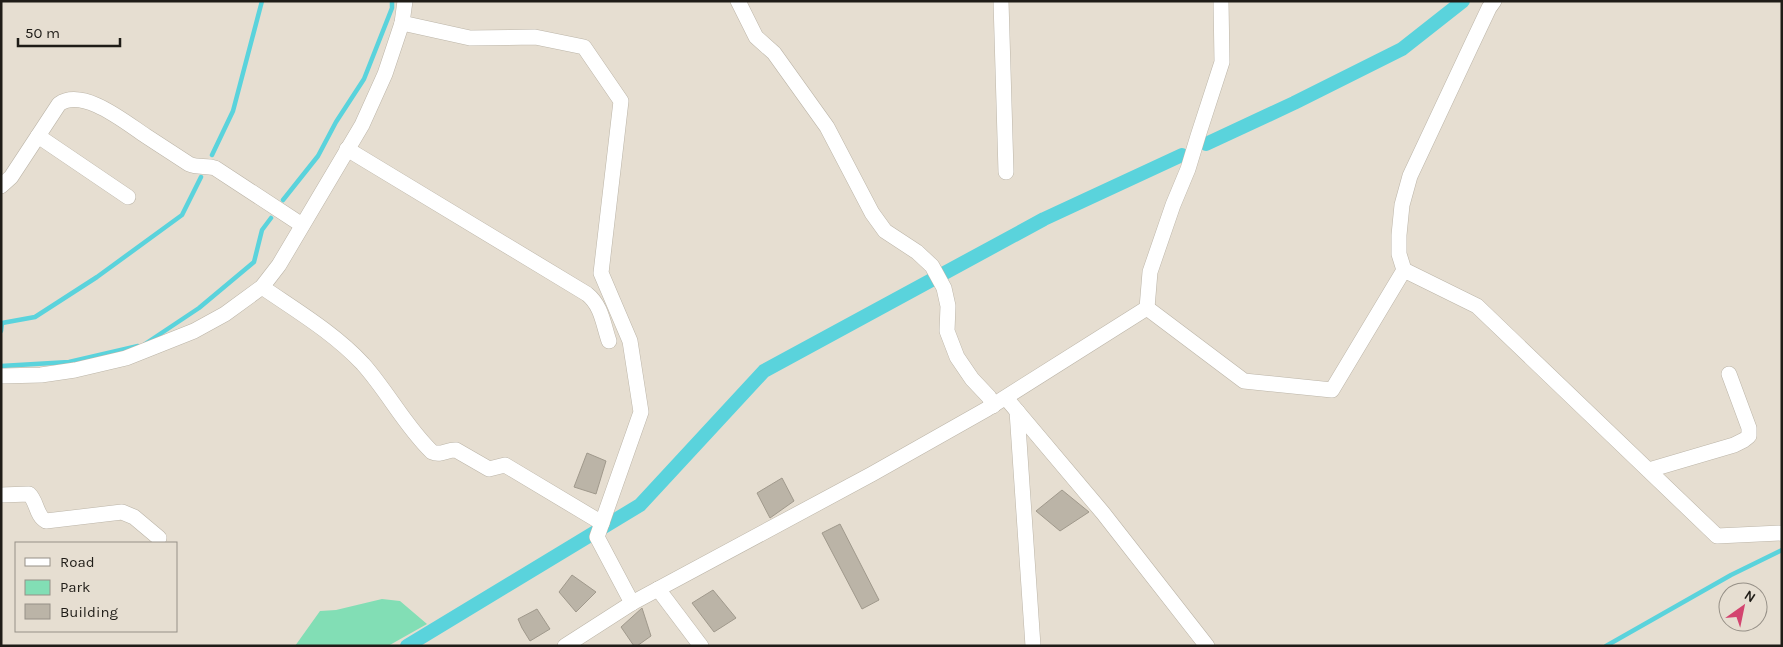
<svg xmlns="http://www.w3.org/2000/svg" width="1783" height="647" viewBox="0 0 1783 647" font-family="Karla,sans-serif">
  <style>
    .green { fill: #82deb5 }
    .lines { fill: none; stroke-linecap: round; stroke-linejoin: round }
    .stream { stroke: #5ad3dc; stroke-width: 4.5 }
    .canal { stroke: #5ad3dc; stroke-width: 14 }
    .building { fill: #bbb4a7; stroke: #a0998c }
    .minor-casing { stroke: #bcb5a8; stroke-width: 16 }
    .minor { stroke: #fff; stroke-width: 15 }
  </style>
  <rect width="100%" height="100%" fill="#e6ded1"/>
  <path class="green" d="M 382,599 L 400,601 L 427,624 L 388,646 L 295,646 L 320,611 L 336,610 Z"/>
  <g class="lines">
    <g class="stream">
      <path d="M 212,155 L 233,111 L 262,1"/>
      <path d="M 283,200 L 318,156 L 336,122 L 364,79 L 392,8 L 392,1"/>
      <path d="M 1,331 L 2,323 L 35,317 L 97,277 L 182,215 L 201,177"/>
      <path d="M 145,344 L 199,308 L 254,262 L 262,230 L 271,218"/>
      <path d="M 1,366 L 69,362 L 138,346"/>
      <path d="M 1606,646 L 1731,575 L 1782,550"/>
    </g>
    <g class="canal">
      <path d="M 1206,144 L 1294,103 L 1402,49 L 1463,1"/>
      <path d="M 407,646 L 640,505 L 764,371 L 1044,219 L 1182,155"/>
    </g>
  </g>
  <g class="building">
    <path d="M 587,453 L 606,461 L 596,494 L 574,487 Z"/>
    <path d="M 782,478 L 794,501 L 770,518 L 757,493 Z"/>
    <path d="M 1062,490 L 1089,512 L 1060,531 L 1036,511 Z"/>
    <path d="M 840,524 L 879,600 L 862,609 L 822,533 Z"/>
    <path d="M 572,575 L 596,592 L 576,612 L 559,592 Z"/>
    <path d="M 713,590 L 736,618 L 714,632 L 692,603 Z"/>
    <path d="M 642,608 L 651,636 L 637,646 L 634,646 L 621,627 Z"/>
    <path d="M 537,609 L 550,629 L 530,641 L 522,628 L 518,619 Z"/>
  </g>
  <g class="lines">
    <defs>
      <g id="minor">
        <path d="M 738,1 L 756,37 L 774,53 L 827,127 L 872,213 L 885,231 L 917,252 L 932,266 L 944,288 L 948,306 L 947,331 L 957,357 L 972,379 L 989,397 L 993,406"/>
        <path d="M 1001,1 L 1006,172"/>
        <path d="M 402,23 L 470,38 L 535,37 L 584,47 L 621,101 L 601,273 L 630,341 L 641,412 L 597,537 L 632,603"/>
        <path d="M 38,136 L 128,197"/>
        <path d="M 347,149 L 587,294 C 602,306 603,324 609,341"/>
        <path d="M 1,186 L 11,177 L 59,104 C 83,87 126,123 146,136 C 160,145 175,155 189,164 C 198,168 206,165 215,168 L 302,225"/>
        <path d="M 1404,270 L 1399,254 L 1399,235 L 1402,205 L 1410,176 L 1471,46 L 1489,8 L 1494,1"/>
        <path d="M 262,287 C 297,311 334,333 363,364 C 388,392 405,426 432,452 C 441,456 448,449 456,450 L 489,469 L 505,465 L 602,523"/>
        <path d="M 1147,308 L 1150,272 L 1173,205 L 1188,169 L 1198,136 L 1222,62 L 1221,1"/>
        <path d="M 1,376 L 41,375 L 75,370 L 126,358 L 194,331 L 225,314 L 262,287 L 279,265 L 362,125 L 385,74 L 402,23 L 405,1"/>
        <path d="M 1006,398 L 1103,513 L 1207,646"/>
        <path d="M 1017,411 L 1033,646"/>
        <path d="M 1649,470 L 1734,445 L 1744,440 L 1749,436 L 1749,428 L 1729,374"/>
        <path d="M 1,495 L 29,494 C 37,501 36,516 46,521 L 122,512 L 134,517 L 159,538"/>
        <path d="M 658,589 L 701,646"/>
        <path d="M 565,646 L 632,603 L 872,474 L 987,409 L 1147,308 L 1244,381 L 1332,390 L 1404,270 L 1477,306 L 1717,536 L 1782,533"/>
      </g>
    </defs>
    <use href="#minor" class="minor-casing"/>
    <use href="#minor" class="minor"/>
  </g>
  <rect width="1783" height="647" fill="none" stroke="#1f1c17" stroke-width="5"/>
  <rect x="15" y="542" width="162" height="90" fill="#e6ded1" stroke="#969087"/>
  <rect x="25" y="558" width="25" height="8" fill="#ffffff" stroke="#969087"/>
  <text x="60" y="567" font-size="15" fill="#1f1c17">Road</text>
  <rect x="25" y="580" width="25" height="15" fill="#82deb5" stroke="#969087"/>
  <text x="60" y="592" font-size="15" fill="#1f1c17">Park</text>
  <rect x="25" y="604" width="25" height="15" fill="#bbb4a7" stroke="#969087"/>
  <text x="60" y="617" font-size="15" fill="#1f1c17">Building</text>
  <g transform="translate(1743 607) rotate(33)"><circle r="24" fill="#e6ded1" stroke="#969087"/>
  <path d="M0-4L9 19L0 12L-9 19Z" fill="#d3446f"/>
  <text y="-8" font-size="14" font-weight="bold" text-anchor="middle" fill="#1f1c17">N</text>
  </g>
  <path d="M18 38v8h102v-8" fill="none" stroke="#1f1c17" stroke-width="2.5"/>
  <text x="25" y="38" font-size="15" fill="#1f1c17" stroke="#e6ded1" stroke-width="4" paint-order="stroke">50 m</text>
</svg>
